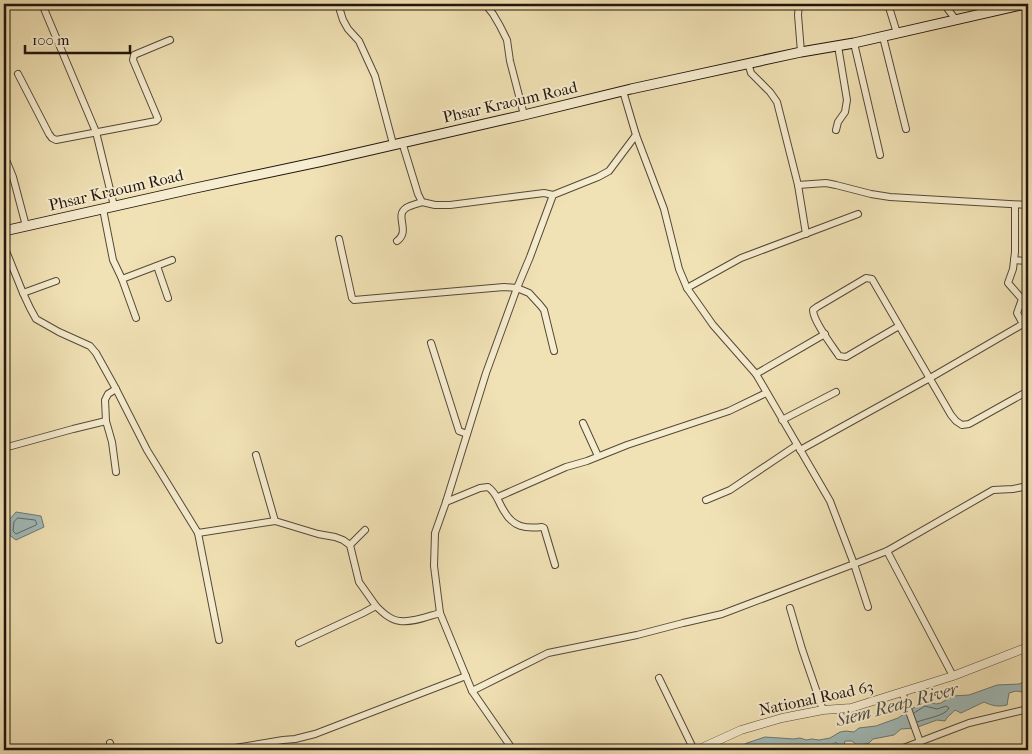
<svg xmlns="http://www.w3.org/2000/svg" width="1032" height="754" viewBox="0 0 1032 754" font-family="'IM FELL French Canon',serif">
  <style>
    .water { fill: #a0bbb9; stroke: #6d7974 }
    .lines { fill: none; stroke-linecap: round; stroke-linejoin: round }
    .shore { stroke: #606863; stroke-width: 1 }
    .minor-casing { stroke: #544937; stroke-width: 8 }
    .tertiary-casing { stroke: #544937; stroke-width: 9 }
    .secondary-casing { stroke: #20160d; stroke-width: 11 }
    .minor { stroke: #f6eccf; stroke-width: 6 }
    .tertiary { stroke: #f6eccf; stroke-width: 8 }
    .secondary { stroke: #f6eccf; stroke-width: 9 }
    .labels { text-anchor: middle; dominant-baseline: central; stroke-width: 4; stroke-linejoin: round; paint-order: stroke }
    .street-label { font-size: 16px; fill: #20160d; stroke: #f6eccf }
    .water-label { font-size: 18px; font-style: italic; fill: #4d5049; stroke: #f6eccf }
  </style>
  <rect width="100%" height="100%" fill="#f1e2b5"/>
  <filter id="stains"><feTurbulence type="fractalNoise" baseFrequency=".004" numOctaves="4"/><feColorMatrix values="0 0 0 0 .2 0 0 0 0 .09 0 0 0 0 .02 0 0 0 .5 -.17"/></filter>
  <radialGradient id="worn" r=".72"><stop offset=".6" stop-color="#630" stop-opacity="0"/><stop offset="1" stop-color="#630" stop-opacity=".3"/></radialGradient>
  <g class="water">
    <path d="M 16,512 L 41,516 L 44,527 L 16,540 L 8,534 L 9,520 Z"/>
    <path d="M 1028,680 L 1028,693 L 1016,691 L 1009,693 L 1007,705 C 998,707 993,706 984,702 L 961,713 L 955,710 C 952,714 947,716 945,721 L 937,720 L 915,728 L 901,729 L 894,735 L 873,739 L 869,743 L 858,746 L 852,741 L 845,741 L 844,746 L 838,747 L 836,742 L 831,746 L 819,747 L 798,745 L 783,748 L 767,750 L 761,748 L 751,750 L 734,750 L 747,743 L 765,737 L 794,739 L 800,738 L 806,740 L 812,739 L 819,740 L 830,738 L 840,732 L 846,731 L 854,732 L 859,728 L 876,726 L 898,718 L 924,701 L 936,704 L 941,703 L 952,696 L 969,695 L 997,685 L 1019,684 Z"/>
  </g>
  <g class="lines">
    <g class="shore">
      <path d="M 18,518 L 35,520 L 37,524 L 36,525 L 16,534 L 13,531 L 14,522 Z"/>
      <path d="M 914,713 L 925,706 L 937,709 L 946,706 L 949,708 C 945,716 927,718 917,722"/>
    </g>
    <defs>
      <g id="minor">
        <path d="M 42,4 L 96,132 L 114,206"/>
        <path d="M 338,4 L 343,20 L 348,29 L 359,41 L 375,76 L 393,144"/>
        <path d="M 485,4 L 493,14 L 500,26 L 507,40 L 510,61 L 524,115"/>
        <path d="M 799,4 L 798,15 L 801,52"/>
        <path d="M 888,4 L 897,33"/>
        <path d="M 944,4 L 956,20"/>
        <path d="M 883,37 L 906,129"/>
        <path d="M 854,43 L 880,155"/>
        <path d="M 748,63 L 751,73 L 770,92 L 777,102 L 798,185 L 806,234"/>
        <path d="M 18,74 L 49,134 L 52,138 L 56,140 L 156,121 L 158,119 L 133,60 L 134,55 L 170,40"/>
        <path d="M 623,91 L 636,135 L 664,209 L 679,269 L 687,288 L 713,325 L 756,374 L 830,501 L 854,564 L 868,607"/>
        <path d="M 836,130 L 838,122 L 845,112 L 847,100 L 838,46"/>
        <path d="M 402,142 L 418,194 L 422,202 L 435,205 L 450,205 L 544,193 L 553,195"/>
        <path d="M 4,155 L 13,177 L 26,226"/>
        <path d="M 798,185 L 826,183 L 836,185 L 871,194 L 890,197 L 1028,205"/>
        <path d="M 1015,205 L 1015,252 L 1013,269 L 1008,283 L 1022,299 L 1017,313 L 1023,324 L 1028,329"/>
        <path d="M 103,209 L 113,260 L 122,279 L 136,318"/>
        <path d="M 339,239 L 352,298 L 354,300 L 504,287 L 517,288 L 529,293 L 540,305 L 544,310 L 554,351"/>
        <path d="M 397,241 C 411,231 394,216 406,208 C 411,205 417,204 422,202"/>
        <path d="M 4,246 L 23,293 L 30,308 L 36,319 L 59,332 L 90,346 L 96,353 L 116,389 L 147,450 L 198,533 L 275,521 L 318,534 L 335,537 L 343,540 L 350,545"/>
        <path d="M 1014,260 L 1028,261"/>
        <path d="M 157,266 L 168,298"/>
        <path d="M 122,279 L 172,260"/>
        <path d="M 687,288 L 741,258 L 858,214"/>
        <path d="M 23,293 L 56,281"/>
        <path d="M 899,326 L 846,357 L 839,356 C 833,347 813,321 813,310 L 817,307 L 866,278 L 872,279 L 951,415 L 956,421 L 962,425 L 969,424 L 1028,391"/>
        <path d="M 431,343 L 459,431 L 467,434"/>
        <path d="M 756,374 L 825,334"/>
        <path d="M 116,389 L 108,394 L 105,400 L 106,421 L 112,442 L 116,472"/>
        <path d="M 782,420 L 836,392"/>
        <path d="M 583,423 L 598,456"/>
        <path d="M 4,448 L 73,429 L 106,421"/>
        <path d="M 800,450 L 930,378 L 1023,324"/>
        <path d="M 256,455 L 275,521"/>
        <path d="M 498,497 L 566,467 L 587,461 L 627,445 L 729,411 L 766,393"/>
        <path d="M 706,500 L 730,490 L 797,445"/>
        <path d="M 446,502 L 480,488 L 488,487 C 497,493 498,502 504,511 C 513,527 525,529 542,527 L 544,528 L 555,565"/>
        <path d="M 365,530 L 350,545 L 359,582 L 376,606"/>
        <path d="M 198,533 L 219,640"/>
        <path d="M 887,551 L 953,676"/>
        <path d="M 790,608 L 802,649 L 823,710"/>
        <path d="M 299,643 L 363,613 L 376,606 C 382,612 390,620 400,621 C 412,623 429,616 440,613"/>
        <path d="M 659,678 L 694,750"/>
        <path d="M 472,691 L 548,653 L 637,635 L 683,623 L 722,614 L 854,564 L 887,551 L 993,490 L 1013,489 L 1028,486"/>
        <path d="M 902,692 L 920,742"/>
        <path d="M 110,743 L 112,750"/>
        <path d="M 231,750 L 235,748 L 283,740 L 295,739 L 315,734 L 466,676"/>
        <path d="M 513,750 L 472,691 L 440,613 L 434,566 L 435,533 L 446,502 L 486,373 L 517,288 L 530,257 L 553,195 L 598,177 L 609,171 L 636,135"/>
        <path d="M 898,750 L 969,723 L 1028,709"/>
      </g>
      <path id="tertiary" d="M 697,750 L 741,730 L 782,718 L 823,710 L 851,708 L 953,676 L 1028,647"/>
      <path id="secondary" d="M 4,231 L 191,189 L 323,161 L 524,115 L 631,89 L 801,52 L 854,43 L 1025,4"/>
    </defs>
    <use href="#minor" class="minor-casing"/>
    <use href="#tertiary" class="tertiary-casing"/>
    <use href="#secondary" class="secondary-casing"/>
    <use href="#minor" class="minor"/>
    <use href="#tertiary" class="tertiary"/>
    <use href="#secondary" class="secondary"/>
  </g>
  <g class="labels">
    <g class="street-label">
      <text transform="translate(510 102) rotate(-13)">Phsar Kraoum Road</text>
      <text transform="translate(116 190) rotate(-13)">Phsar Kraoum Road</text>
      <text transform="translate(816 698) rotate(-12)">National Road 63</text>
    </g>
    <g class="water-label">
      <text transform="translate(897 705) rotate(-15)">Siem Reap River</text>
    </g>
  </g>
  <rect width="1032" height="754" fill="none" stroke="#f1e2b5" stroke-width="20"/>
  <rect x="5" y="5" width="1022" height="744" fill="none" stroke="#20160d" stroke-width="2.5"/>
  <rect x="10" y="10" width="1012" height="734" fill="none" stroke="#20160d"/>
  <path d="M25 45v8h105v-8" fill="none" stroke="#20160d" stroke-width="2.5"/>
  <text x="32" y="45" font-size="15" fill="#20160d" stroke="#f6eccf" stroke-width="4" paint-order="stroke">100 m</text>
  <rect width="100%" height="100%" filter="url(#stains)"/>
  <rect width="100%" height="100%" fill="url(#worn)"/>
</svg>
